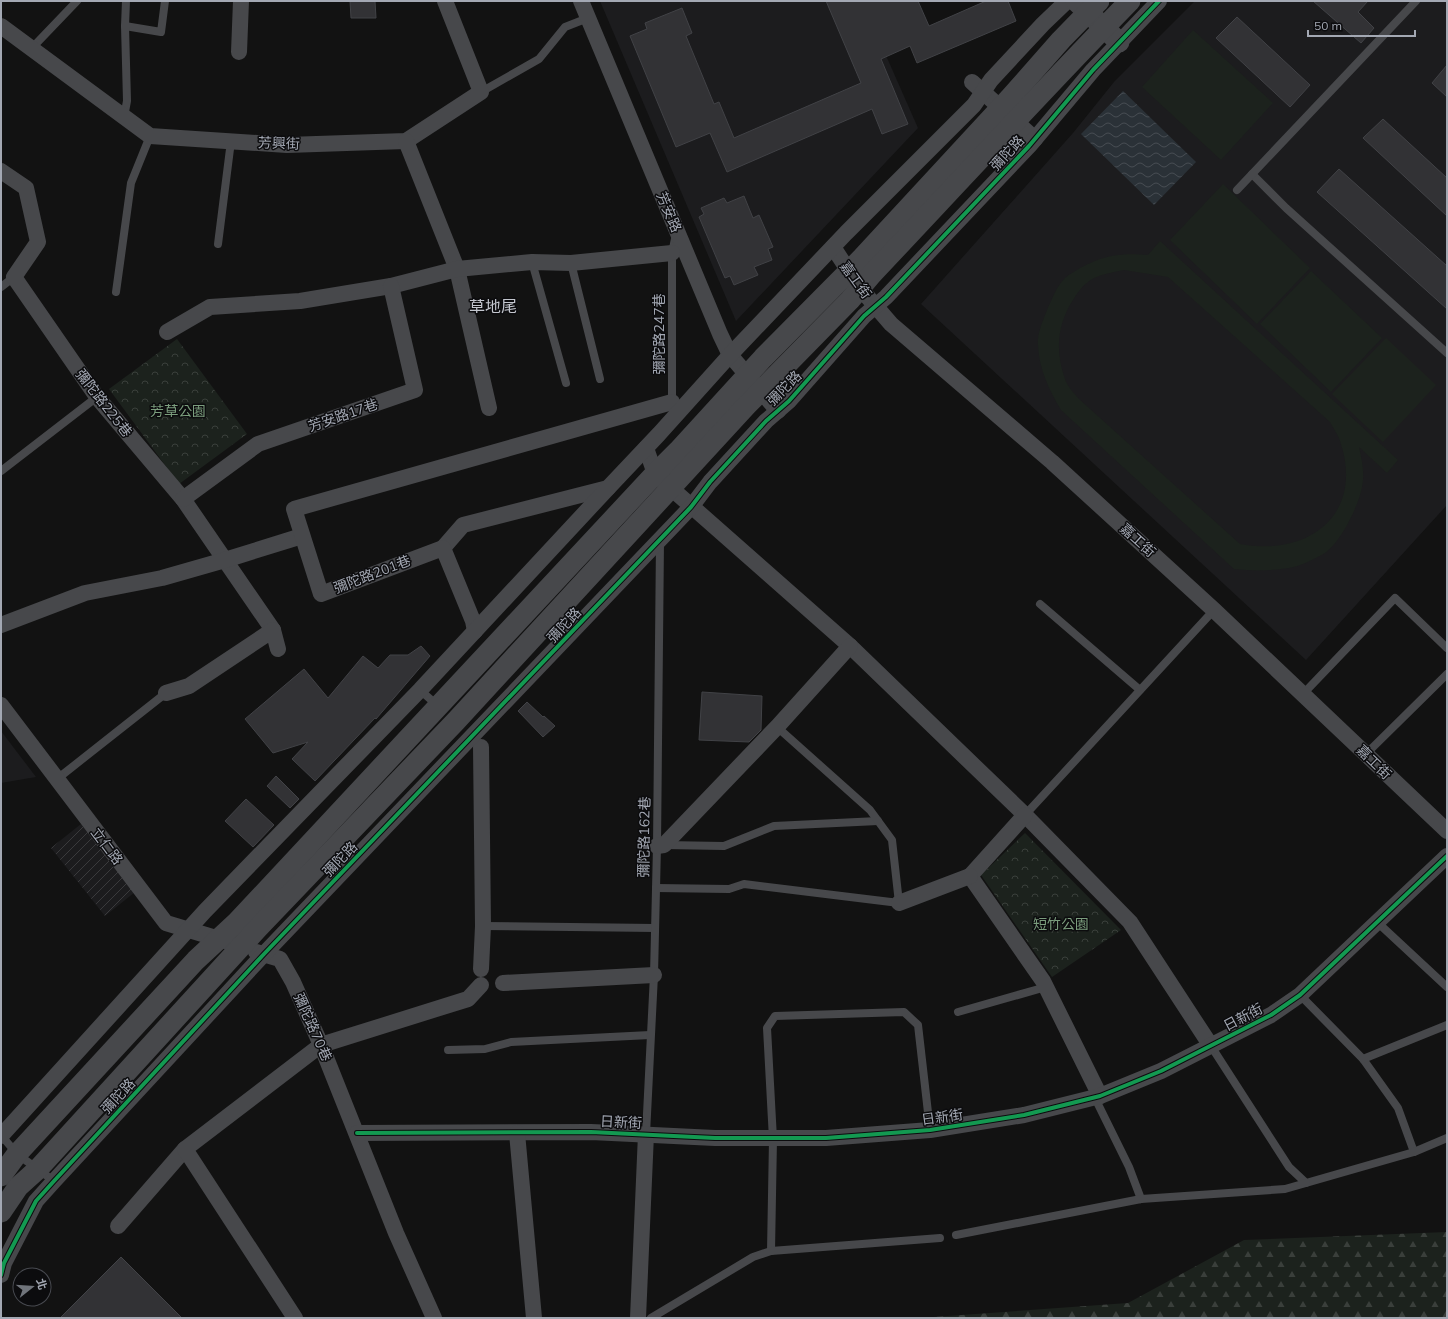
<svg xmlns="http://www.w3.org/2000/svg" width="1448" height="1319" viewBox="0 0 1448 1319" font-family="Mulish,'Noto Sans TC',sans-serif">
  <style>
    .built { fill: #1c1c1e }
    .industrial { fill: url(#industrial-furrows) }
    .grass { fill: #1c221d; fill-rule: evenodd }
    .forest { fill: url(#forest-firs) }
    .park { fill: url(#park-crowns) }
    .water { fill: url(#water-waves) }
    .building { fill: #323235; stroke: #414246 }
    .lines { fill: none; stroke-linecap: round; stroke-linejoin: round }
    .service { stroke: #47484b; stroke-width: 8 }
    .minor { stroke: #47484b; stroke-width: 16 }
    .tertiary { stroke: #47484b; stroke-width: 21 }
    .cycleway-casing { stroke: #0c0c0e; stroke-width: 6 }
    .cycleway { stroke: #139951; stroke-width: 4 }
    .labels { text-anchor: middle; dominant-baseline: central; stroke-width: 3; stroke-linejoin: round; paint-order: stroke }
    .street-label { font-size: 14px; fill: #a3a8b3; stroke: #0c0c0e }
    .park-label { font-size: 14px; fill: #7b9d7d; stroke: #0c0c0e }
    .quarter-label { font-size: 16px; fill: #c4c7cf; stroke: #0c0c0e }
  </style>
  <defs>
    <pattern id="industrial-furrows" width="10" height="10" patternUnits="userSpaceOnUse"><rect width="10" height="10" fill="#1c1c1e"/><path d="M-1 1l2-2M0 10L10 0M9 11l2-2" fill="none" stroke="#3a3a3c"/></pattern>
    <pattern id="forest-firs" width="22" height="20" patternUnits="userSpaceOnUse"><rect width="22" height="20" fill="#1c221d"/><path d="M5 1l3.5 6h-7zM16 11l3.5 6h-7z" fill="#3a3f3b"/></pattern>
    <pattern id="park-crowns" width="20" height="18" patternUnits="userSpaceOnUse"><rect width="20" height="18" fill="#1c221d"/><path d="M2 6a3 3 0 1 1 6 0M12 15a3 3 0 1 1 6 0" fill="none" stroke="#3a3f3b"/></pattern>
    <pattern id="water-waves" width="16" height="10" patternUnits="userSpaceOnUse"><rect width="16" height="10" fill="#2a3137"/><path d="M0 5q4-4 8 0t8 0" fill="none" stroke="#464c52"/></pattern>
  </defs>
  <rect width="100%" height="100%" fill="#121212"/>
  <g class="built">
    <path d="M 600,1 L 862,1 L 918,128 L 736,321 Z"/>
    <path d="M 1195,1 L 1447,1 L 1447,505 L 1306,660 L 921,304 L 1073,133 L 1114,82 Z"/>
    <path d="M 1,731 L 36,777 L 1,783 Z"/>
  </g>
  <path class="industrial" d="M 81,824 L 135,892 L 105,916 L 51,848 Z"/>
  <g class="grass">
    <path d="M 1193,30 L 1273,103 L 1221,160 L 1142,87 Z"/>
    <path d="M 1223,184 L 1310,268 L 1257,324 L 1170,240 Z"/>
    <path d="M 1160,241 L 1398,460 L 1387,473 L 1359,447 C 1362,460 1365,474 1362,487 C 1359,505 1341,542 1325,553 C 1315,559 1301,566 1289,568 C 1271,571 1252,571 1234,569 L 1061,410 C 1049,390 1039,369 1038,345 C 1037,333 1043,321 1047,310 C 1052,299 1056,287 1065,278 C 1069,274 1076,271 1080,268 C 1105,255 1120,253 1148,255 ZM 1124,270 L 1168,277 L 1330,422 C 1333,428 1338,434 1340,441 C 1365,514 1309,557 1240,544 L 1079,399 C 1074,393 1067,386 1065,379 C 1055,351 1057,325 1073,300 C 1078,291 1085,283 1094,278 C 1103,274 1114,272 1124,270 Z"/>
    <path d="M 1311,271 L 1382,338 L 1331,392 L 1260,324 Z"/>
    <path d="M 1386,338 L 1436,385 L 1383,442 L 1332,394 Z"/>
  </g>
  <path class="forest" d="M 1447,1232 L 1447,1318 L 919,1318 L 1128,1303 L 1244,1240 Z"/>
  <g class="park">
    <path d="M 177,339 L 247,434 L 179,484 L 109,389 Z"/>
    <path d="M 1025,833 L 1121,930 L 1052,977 L 981,875 Z"/>
  </g>
  <path class="water" d="M 1123,91 L 1196,162 L 1154,205 L 1081,134 Z"/>
  <g class="building">
    <path d="M 350,1 L 375,1 L 376,18 L 351,18 Z"/>
    <path d="M 826,1 L 918,1 L 929,26 L 986,1 L 1008,1 L 1016,21 L 917,63 L 910,46 L 881,59 L 908,124 L 882,134 L 872,109 L 727,172 L 710,133 L 676,147 L 630,36 L 647,29 L 645,23 L 682,8 L 692,33 L 686,36 L 714,104 L 719,102 L 734,138 L 861,83 Z"/>
    <path d="M 1313,1 L 1368,1 L 1358,12 L 1374,28 L 1361,43 Z"/>
    <path d="M 1237,17 L 1310,85 L 1290,107 L 1216,38 Z"/>
    <path d="M 1447,65 L 1447,97 L 1432,83 Z"/>
    <path d="M 1383,119 L 1447,178 L 1447,216 L 1363,138 Z"/>
    <path d="M 1339,169 L 1447,266 L 1447,309 L 1317,192 Z"/>
    <path d="M 744,196 L 753,218 L 759,215 L 773,247 L 768,249 L 772,260 L 754,267 L 758,275 L 734,285 L 730,276 L 725,278 L 699,217 L 704,214 L 701,208 L 724,198 L 727,203 Z"/>
    <path d="M 421,646 L 430,656 L 376,719 L 375,718 L 315,781 L 292,759 L 308,742 L 273,753 L 245,719 L 304,669 L 328,698 L 363,656 L 378,668 L 390,655 L 408,655 Z"/>
    <path d="M 702,692 L 762,696 L 761,730 L 749,742 L 699,740 Z"/>
    <path d="M 527,702 L 543,717 L 544,716 L 555,726 L 543,737 L 518,711 Z"/>
    <path d="M 276,776 L 299,799 L 290,808 L 267,786 Z"/>
    <path d="M 246,799 L 274,825 L 253,847 L 225,821 Z"/>
    <path d="M 121,1257 L 182,1318 L 60,1318 Z"/>
  </g>
  <g class="lines">
    <g class="service">
      <path d="M 125,26 L 161,32 L 165,1"/>
      <path d="M 31,49 L 77,1"/>
      <path d="M 481,92 L 539,59 L 565,27 L 588,18"/>
      <path d="M 124,117 L 127,101 L 125,26 L 126,1"/>
      <path d="M 1252,174 L 1286,208 L 1447,353"/>
      <path d="M 1237,190 L 1416,1"/>
      <path d="M 218,244 L 231,141"/>
      <path d="M 532,262 L 566,383"/>
      <path d="M 571,263 L 600,379"/>
      <path d="M 1,287 L 14,277"/>
      <path d="M 116,292 L 131,183 L 150,136"/>
      <path d="M 672,404 L 672,253 L 676,234"/>
      <path d="M 1,471 L 97,397"/>
      <path d="M 1040,604 L 1140,690"/>
      <path d="M 420,690 L 438,706"/>
      <path d="M 1303,694 L 1395,598 L 1447,648"/>
      <path d="M 1366,754 L 1447,674"/>
      <path d="M 57,779 L 166,693"/>
      <path d="M 1025,815 L 1214,610"/>
      <path d="M 664,845 L 724,846 L 774,826 L 878,821"/>
      <path d="M 656,888 L 729,889 L 744,884 L 899,903 L 892,840 L 870,810 L 777,727"/>
      <path d="M 1377,922 L 1447,987"/>
      <path d="M 483,926 L 655,928"/>
      <path d="M 1300,995 L 1363,1059 L 1398,1108 L 1414,1152"/>
      <path d="M 958,1012 L 1046,987"/>
      <path d="M 1211,1046 L 1289,1167 L 1306,1183 L 1414,1152 L 1447,1138"/>
      <path d="M 448,1050 L 485,1049 L 511,1042 L 650,1035"/>
      <path d="M 1363,1059 L 1447,1025"/>
      <path d="M 1095,1098 L 1129,1167 L 1141,1199"/>
      <path d="M 646,1134 L 654,975 L 657,846 L 660,541"/>
      <path d="M 1,1135 L 17,1154 L 54,1181"/>
      <path d="M 956,1235 L 1141,1199 L 1285,1189 L 1306,1183"/>
      <path d="M 771,1251 L 773,1139 L 767,1028 L 775,1016 L 904,1012 L 918,1025 L 930,1130"/>
      <path d="M 651,1318 L 753,1257 L 771,1251 L 940,1238"/>
    </g>
    <g class="minor">
      <path d="M 581,1 L 720,334 L 730,355 L 778,411"/>
      <path d="M 1,26 L 150,136 L 287,145 L 406,141 L 481,92 L 445,1"/>
      <path d="M 239,52 L 241,1"/>
      <path d="M 972,82 L 1035,139"/>
      <path d="M 406,141 L 457,269 L 489,408"/>
      <path d="M 1,171 L 26,188 L 38,242 L 14,277 L 97,397 L 183,499 L 273,630"/>
      <path d="M 833,247 L 860,288 L 891,324 L 1052,462 L 1214,610 L 1447,831"/>
      <path d="M 167,332 L 210,307 L 300,301 L 391,286 L 457,269 L 532,262 L 571,263 L 672,253"/>
      <path d="M 646,448 L 655,474 L 850,646 L 1025,815 L 1130,922 L 1211,1046"/>
      <path d="M 183,499 L 258,444 L 415,390 L 391,286"/>
      <path d="M 443,548 L 463,525 L 608,488"/>
      <path d="M 1,625 L 85,593 L 162,578 L 225,560 L 302,536"/>
      <path d="M 475,631 L 473,621 L 443,548 L 321,594 L 294,509 L 672,402"/>
      <path d="M 166,693 L 189,686 L 273,630 L 278,649"/>
      <path d="M 1,705 L 166,923 L 229,942"/>
      <path d="M 1025,815 L 970,876 L 1043,981 L 1100,1096"/>
      <path d="M 657,846 L 664,845 L 777,727 L 850,646"/>
      <path d="M 899,903 L 970,876"/>
      <path d="M 256,952 L 280,959 L 293,982 L 321,1045 L 396,1233 L 434,1318"/>
      <path d="M 481,969 L 483,926 L 481,747"/>
      <path d="M 503,983 L 654,975"/>
      <path d="M 357,1133 L 591,1132 L 715,1138 L 826,1138 L 930,1130 L 1024,1115 L 1100,1096 L 1161,1071 L 1271,1015 L 1300,995 L 1447,856"/>
      <path d="M 517,1133 L 534,1318"/>
      <path d="M 1,1136 L 205,911 L 420,690 L 608,488 L 659,434 L 730,355 L 846,233 L 974,105 L 991,80 L 1043,24 L 1067,1"/>
      <path d="M 118,1226 L 185,1149"/>
      <path d="M 1,1275 L 4,1263 L 36,1201 L 54,1181 L 264,954 L 691,507 L 710,482 L 766,421 L 789,401 L 864,316 L 886,297 L 1029,146 L 1093,70 L 1159,1"/>
      <path d="M 295,1318 L 185,1149 L 321,1045 L 468,999 L 481,985"/>
      <path d="M 638,1318 L 646,1134"/>
    </g>
    <g class="tertiary">
      <path d="M 1076,1 L 1119,42"/>
      <path d="M 1,1176 L 17,1154 L 196,960 L 237,922 L 655,474 L 678,451 L 763,358 L 862,258 L 1009,99 L 1061,40 L 1099,1"/>
      <path d="M 1,1212 L 18,1187 L 38,1169 L 258,928 L 456,721 L 747,405 L 850,300 L 872,274 C 958,183 1043,90 1130,1"/>
    </g>
    <defs>
      <g id="cycleway">
        <path d="M 357,1133 L 591,1132 L 715,1138 L 826,1138 L 930,1130 L 1024,1115 L 1100,1096 L 1161,1071 L 1271,1015 L 1300,995 L 1447,856"/>
        <path d="M 1,1275 L 4,1263 L 36,1201 L 54,1181 L 264,954 L 691,507 L 710,482 L 766,421 L 789,401 L 864,316 L 886,297 L 1029,146 L 1093,70 L 1159,1"/>
      </g>
    </defs>
    <use href="#cycleway" class="cycleway-casing"/>
    <use href="#cycleway" class="cycleway"/>
  </g>
  <g class="labels">
    <g class="street-label">
      <text transform="translate(279 143) rotate(2)">芳興街</text>
      <text transform="translate(1007 153) rotate(-47)">彌陀路</text>
      <text transform="translate(669 212) rotate(67)">芳安路</text>
      <text transform="translate(856 280) rotate(54)">嘉工街</text>
      <text transform="translate(659 334) rotate(-90)">彌陀路247巷</text>
      <text transform="translate(784 388) rotate(-45)">彌陀路</text>
      <text transform="translate(104 403) rotate(52)">彌陀路225巷</text>
      <text transform="translate(343 415) rotate(-19)">芳安路17巷</text>
      <text transform="translate(1138 540) rotate(42)">嘉工街</text>
      <text transform="translate(372 574) rotate(-21)">彌陀路201巷</text>
      <text transform="translate(564 625) rotate(-47)">彌陀路</text>
      <text transform="translate(1374 762) rotate(44)">嘉工街</text>
      <text transform="translate(644 837) rotate(-89)">彌陀路162巷</text>
      <text transform="translate(107 846) rotate(53)">立仁路</text>
      <text transform="translate(340 859) rotate(-46)">彌陀路</text>
      <text transform="translate(1243 1017) rotate(-28)">日新街</text>
      <text transform="translate(313 1027) rotate(66)">彌陀路70巷</text>
      <text transform="translate(118 1096) rotate(-47)">彌陀路</text>
      <text transform="translate(942 1117) rotate(-8)">日新街</text>
      <text transform="translate(621 1122) rotate(3)">日新街</text>
    </g>
    <g class="park-label">
      <text x="178" y="411">芳草公園</text>
      <text x="1061" y="924">短竹公園</text>
    </g>
    <g class="quarter-label">
      <text x="493" y="306">草地尾</text>
    </g>
  </g>
  <rect width="1448" height="1319" fill="none" stroke="#a3a8b3" stroke-width="4"/>
  <g transform="translate(32 1287) rotate(73)"><circle r="19" fill="#0c0c0e" stroke="#484a50"/>
  <path d="M0-3L7 15L0 10L-7 15Z" fill="#70747b"/>
  <text y="-6" font-size="11" font-weight="bold" text-anchor="middle" fill="#a3a8b3">北</text>
  </g>
  <path d="M1308 30v6h107v-6" fill="none" stroke="#a3a8b3" stroke-width="2"/>
  <text x="1314" y="30" font-size="12" fill="#a3a8b3" stroke="#0c0c0e" stroke-width="3" paint-order="stroke">50 m</text>
</svg>
